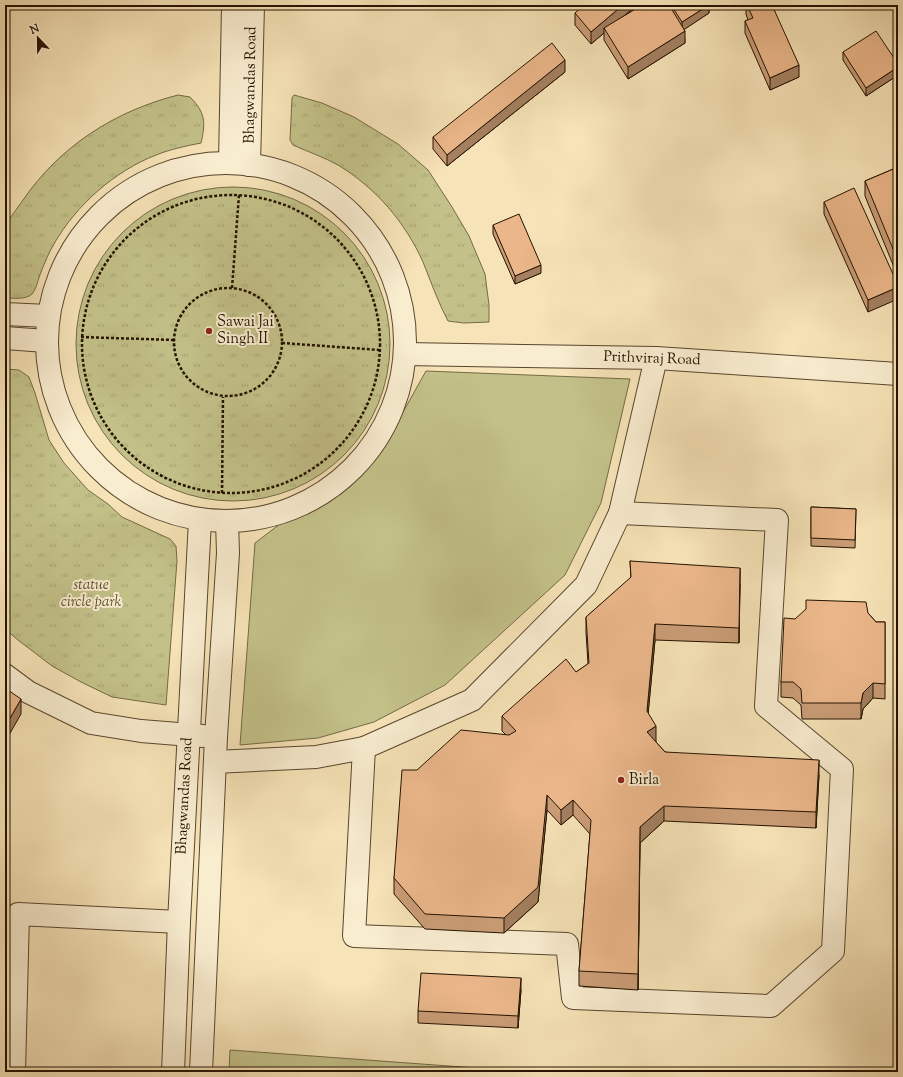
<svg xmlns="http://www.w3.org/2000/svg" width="903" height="1077" viewBox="0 0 903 1077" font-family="'Sorts Mill Goudy',serif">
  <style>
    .grass { fill: #c3c189; stroke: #746a44 }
    .park { fill: url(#park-tufts); stroke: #746a44 }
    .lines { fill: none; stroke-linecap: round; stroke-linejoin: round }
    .minor-casing { stroke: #58462e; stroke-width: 24 }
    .path { stroke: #241200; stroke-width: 2.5; stroke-dasharray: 3 2; stroke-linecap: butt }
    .minor { stroke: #f9edd0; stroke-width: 22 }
    .wall { fill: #ca9d77; stroke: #241200 }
    .shaded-wall { fill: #a48061; stroke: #241200 }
    .building { fill: #ebb78a; stroke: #241200 }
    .poi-dot { fill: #8f2418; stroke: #f9edd0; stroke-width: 1.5 }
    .labels { text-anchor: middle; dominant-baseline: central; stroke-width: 4; stroke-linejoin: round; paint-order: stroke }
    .street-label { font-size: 15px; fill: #241200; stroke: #f9edd0 }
    .poi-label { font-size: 15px; fill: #241200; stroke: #f9edd0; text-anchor: start }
    .park-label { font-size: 15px; font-style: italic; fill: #5c4f30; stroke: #f9edd0 }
  </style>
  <defs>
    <pattern id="park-tufts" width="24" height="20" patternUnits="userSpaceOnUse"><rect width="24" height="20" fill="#c3c189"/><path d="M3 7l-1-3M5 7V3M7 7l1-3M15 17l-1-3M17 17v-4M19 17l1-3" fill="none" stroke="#a7a574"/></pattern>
  </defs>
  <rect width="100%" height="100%" fill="#f6e3b7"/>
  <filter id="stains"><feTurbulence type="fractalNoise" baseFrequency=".005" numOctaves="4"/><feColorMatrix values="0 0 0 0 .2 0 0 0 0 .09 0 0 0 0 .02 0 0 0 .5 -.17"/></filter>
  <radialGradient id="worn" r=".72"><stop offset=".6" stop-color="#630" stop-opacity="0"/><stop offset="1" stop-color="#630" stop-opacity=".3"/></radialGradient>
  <g class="grass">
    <path d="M 426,371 L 630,379 L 601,503 L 565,575 L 445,685 L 374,722 L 318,738 L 240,745 L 255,543 L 280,524 L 349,485 L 380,453 Z"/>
    <path d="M 230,1050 L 531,1072 L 229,1072 Z"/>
  </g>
  <g class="park">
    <path d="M 178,95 L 190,97 C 205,112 206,122 201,143 C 186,146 171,149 156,155 C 115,171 76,205 54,244 C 49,252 45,262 41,272 C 38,279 37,288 32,294 C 26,300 12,298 5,298 C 5,281 5,263 5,246 C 5,241 4,233 5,228 C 9,218 17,209 23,200 C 60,146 115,111 178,95 Z"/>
    <path d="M 294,95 L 322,103 L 354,117 L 398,144 L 428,170 L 452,207 L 469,236 L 485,274 L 489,305 L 489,322 L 464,323 L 448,321 C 438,302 431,282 423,262 C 405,222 376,188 338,165 C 324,157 308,152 293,145 L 290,140 L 292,98 Z"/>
    <circle cx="233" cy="344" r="157"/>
    <path d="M 5,369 L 19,370 L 29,377 L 35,393 L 49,440 L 64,463 L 88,490 L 108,504 L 122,517 L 170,539 L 176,546 L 177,561 L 166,705 L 112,697 L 81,682 L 52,666 L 18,640 L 5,629 Z"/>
  </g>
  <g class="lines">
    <defs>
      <g id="minor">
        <path d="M 230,163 L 233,5"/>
        <circle cx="226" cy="342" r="179"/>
        <path d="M 249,165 L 253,5"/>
        <path d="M 5,314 L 48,316"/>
        <path d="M 5,338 L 46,341"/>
        <path d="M 405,354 L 656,358 L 898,374"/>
        <path d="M 5,675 L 28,692 L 91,723 L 141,731 L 203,736"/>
        <path d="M 364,748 L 354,936 L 567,944 L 573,998 L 771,1006 L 833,951 L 842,769 L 766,706 L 777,520 L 620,513"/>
        <path d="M 215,762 L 316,757 L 364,748 L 472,700 L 586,585 L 620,513 L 656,358"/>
        <path d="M 14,1072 L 18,914 L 179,922"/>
        <path d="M 173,1072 L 179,922 L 200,520"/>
        <path d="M 201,1072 L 216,737 L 228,553 L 227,521"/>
      </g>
    </defs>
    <use href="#minor" class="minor-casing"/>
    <g class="path">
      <circle cx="231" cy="344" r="149"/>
      <path d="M 232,288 L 239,195"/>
      <circle cx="228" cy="342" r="54"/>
      <path d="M 81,337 L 174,340"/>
      <path d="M 282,343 L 380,350"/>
      <path d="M 222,493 L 223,397"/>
    </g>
    <use href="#minor" class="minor"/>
  </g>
  <g class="wall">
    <path d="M 637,5 L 623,17 L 642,5 L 709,5 L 709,13 L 684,29 L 685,43 L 628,79 L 604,40 L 604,33 L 591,44 L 575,25 L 575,13 Z"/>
    <path d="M 746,5 L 772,5 L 799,77 L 770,90 L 745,33 L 745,21 L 748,20 L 746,14 Z"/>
    <path d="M 843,52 L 898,64 L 898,75 L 866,96 L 843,60 Z"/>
    <path d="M 565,72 L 447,166 L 433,149 L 433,137 Z"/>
    <path d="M 898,167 L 898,277 L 865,196 L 865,181 Z"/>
    <path d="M 824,202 L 898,285 L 868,312 L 824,214 Z"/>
    <path d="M 493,225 L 541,273 L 515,284 L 493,234 Z"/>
    <path d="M 811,507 L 856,509 L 855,548 L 811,546 Z"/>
    <path d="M 630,561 L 740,584 L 739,643 L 655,640 L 648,713 L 656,742 L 665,752 L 819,775 L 816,828 L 664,821 L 640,843 L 638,990 L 579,986 L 579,971 L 590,834 L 573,815 L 561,825 L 547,810 L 538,902 L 504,933 L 425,929 L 394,894 L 394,878 L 417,770 L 506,735 L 502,731 L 502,716 L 576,672 L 588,664 L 586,632 L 586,617 L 631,578 Z"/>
    <path d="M 868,613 L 876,622 L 885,622 L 885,699 L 873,698 L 863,709 L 861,719 L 802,719 L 801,705 L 793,698 L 781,697 L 781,682 L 795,619 Z"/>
    <path d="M 521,990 L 518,1028 L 418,1023 L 418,1011 Z"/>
  </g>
  <g class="shaded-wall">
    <path d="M 623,5 L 637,5 L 606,31 L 604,28 L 604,33 L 591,44 L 591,32 Z"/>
    <path d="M 709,5 L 709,13 L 682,31 L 682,22 Z"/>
    <path d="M 685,31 L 685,43 L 628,79 L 628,67 Z"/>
    <path d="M 565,60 L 565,72 L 447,166 L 447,155 Z"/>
    <path d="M 799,65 L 799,77 L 770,90 L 770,78 Z"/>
    <path d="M 898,67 L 898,75 L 866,96 L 866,88 Z"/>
    <path d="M 541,265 L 541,273 L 515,284 L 515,276 Z"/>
    <path d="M 898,287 L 898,299 L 868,312 L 868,300 Z"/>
    <path d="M 740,568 L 740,584 L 739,643 L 739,628 Z"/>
    <path d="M 655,624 L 655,640 L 647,726 L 647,711 Z"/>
    <path d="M 873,683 L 873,698 L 863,709 L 861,719 L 861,703 L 863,693 Z"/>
    <path d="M 21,699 L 21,714 L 5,742 L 5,727 Z"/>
    <path d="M 656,726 L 656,742 L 647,748 L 647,732 Z"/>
    <path d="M 819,760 L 819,775 L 816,828 L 816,812 Z"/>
    <path d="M 547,795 L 547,810 L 538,902 L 504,933 L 504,918 Z"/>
    <path d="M 573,800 L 573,815 L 561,825 L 561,810 Z"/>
    <path d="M 664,806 L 664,821 L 640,843 L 638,990 L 640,827 Z"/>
    <path d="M 521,978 L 521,990 L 518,1028 L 518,1016 Z"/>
  </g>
  <g class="building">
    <path d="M 584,5 L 623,5 L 591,32 L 575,13 Z"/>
    <path d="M 642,5 L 669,5 L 685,31 L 628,67 L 604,28 Z"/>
    <path d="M 671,5 L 709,5 L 682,22 Z"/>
    <path d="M 747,5 L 772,5 L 799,65 L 770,78 L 745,21 L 753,18 Z"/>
    <path d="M 876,31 L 898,64 L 898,67 L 866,88 L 843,52 Z"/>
    <path d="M 552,43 L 565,60 L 447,155 L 433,137 Z"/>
    <path d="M 898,167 L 898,261 L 865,181 Z"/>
    <path d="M 854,188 L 898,285 L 898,287 L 868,300 L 824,202 Z"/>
    <path d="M 519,214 L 541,265 L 515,276 L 493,225 Z"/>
    <path d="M 811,507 L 856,509 L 855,540 L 811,538 Z"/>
    <path d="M 630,561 L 740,568 L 739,628 L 655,624 L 647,711 L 656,726 L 647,732 L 665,752 L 819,760 L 816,812 L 664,806 L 640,827 L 638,974 L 579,971 L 591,820 L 573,800 L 561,810 L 547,795 L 538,887 L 504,918 L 425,914 L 394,878 L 402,770 L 417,770 L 461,730 L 509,735 L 516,731 L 502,716 L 566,659 L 576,672 L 589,663 L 586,617 L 631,577 Z"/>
    <path d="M 806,600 L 866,602 L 868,613 L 876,622 L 885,622 L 885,684 L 873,683 L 863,693 L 861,703 L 802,703 L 801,689 L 793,682 L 781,682 L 784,618 L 795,619 L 806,609 Z"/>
    <path d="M 5,688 L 21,699 L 5,727 Z"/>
    <path d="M 421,973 L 521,978 L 518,1016 L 418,1011 Z"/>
  </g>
  <g class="poi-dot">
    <circle cx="209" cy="331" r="4"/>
    <circle cx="621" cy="780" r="4"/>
  </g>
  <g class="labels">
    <g class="street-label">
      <text transform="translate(251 85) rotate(-89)">Bhagwandas Road</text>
      <text transform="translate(652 359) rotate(2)">Prithviraj Road</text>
      <text transform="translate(185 796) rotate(-87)">Bhagwandas Road</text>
    </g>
    <g class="poi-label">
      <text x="217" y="322">Sawai Jai<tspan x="217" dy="17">Singh II</tspan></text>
      <text x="629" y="780">Birla</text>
    </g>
    <g class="park-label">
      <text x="91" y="585">statue<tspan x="91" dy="17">circle park</tspan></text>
    </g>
  </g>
  <rect width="903" height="1077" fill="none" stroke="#f6e3b7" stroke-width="20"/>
  <rect x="6" y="6" width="891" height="1065" fill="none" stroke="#241200" stroke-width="2"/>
  <rect x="10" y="10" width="883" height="1057" fill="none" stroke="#241200"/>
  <g transform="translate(38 38) rotate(338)" stroke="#f9edd0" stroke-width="3" paint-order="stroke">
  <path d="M0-3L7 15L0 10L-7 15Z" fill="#241200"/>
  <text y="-6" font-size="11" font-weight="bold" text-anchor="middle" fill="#241200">N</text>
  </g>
  <rect width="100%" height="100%" filter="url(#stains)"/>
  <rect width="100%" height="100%" fill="url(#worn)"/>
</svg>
